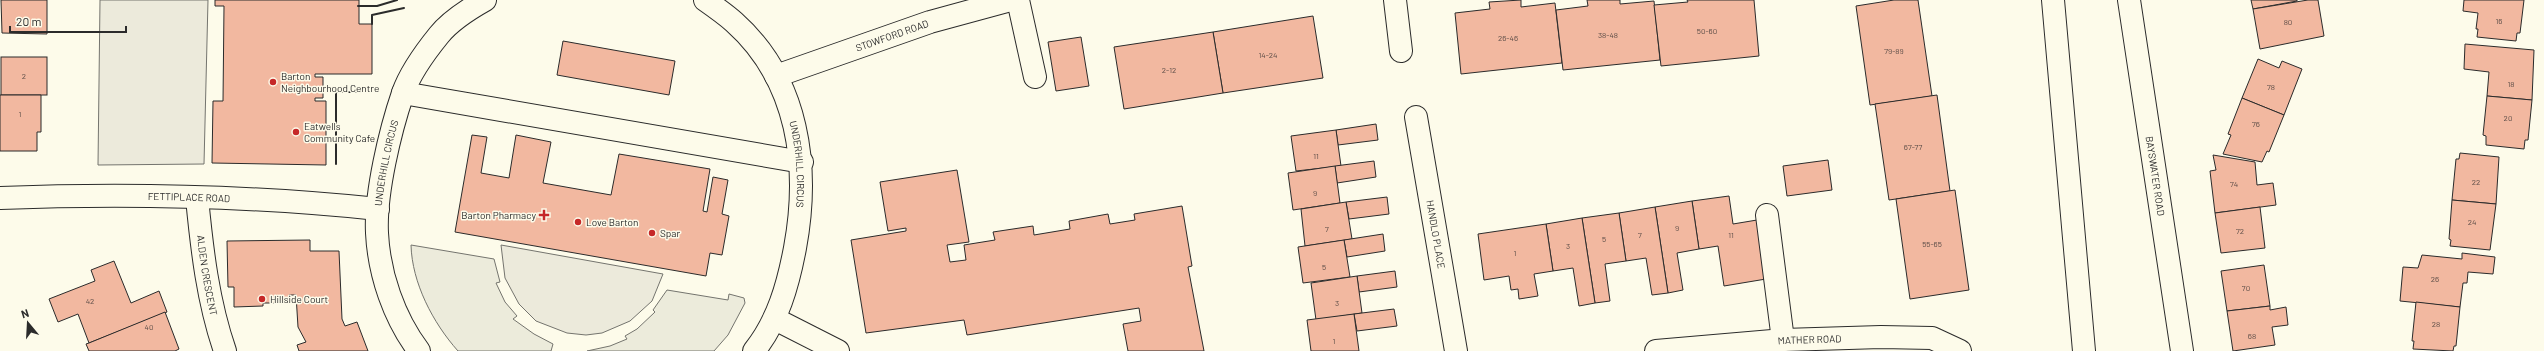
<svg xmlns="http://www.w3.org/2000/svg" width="2544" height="351" viewBox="0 0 2544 351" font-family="Barlow,sans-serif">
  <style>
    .green { fill: #ecebdb; stroke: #74746e }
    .parking { fill: #eceadb; stroke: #74746e }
    .building { fill: #f2b8a0; stroke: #2b2b2b }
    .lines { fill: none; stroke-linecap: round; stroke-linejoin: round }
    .minor-casing { stroke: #2b2b2b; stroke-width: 24 }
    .minor { stroke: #fdfbea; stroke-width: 22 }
    .fence { stroke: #2b2b2b; stroke-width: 1; stroke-dasharray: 5 2; stroke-linecap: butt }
    .wall { stroke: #2b2b2b; stroke-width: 2 }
    .poi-dot { fill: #c62828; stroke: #fdfbea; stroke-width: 1.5 }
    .labels { text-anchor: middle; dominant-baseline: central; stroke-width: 3; stroke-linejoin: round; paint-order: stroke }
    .number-label { font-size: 8px; fill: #5d4e48 }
    .street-label { font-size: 10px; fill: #2b2b2b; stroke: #fdfbea }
    .poi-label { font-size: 10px; fill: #2b2b2b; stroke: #fdfbea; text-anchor: start }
  </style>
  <rect width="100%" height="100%" fill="#fdfbea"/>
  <g class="green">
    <path d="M 411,245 L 494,259 L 500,282 L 496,283 L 505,302 L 517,316 L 513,319 L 534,334 L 553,344 L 551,351 L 458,351 C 433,323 412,283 411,245 Z"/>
    <path d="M 667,290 L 728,300 L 729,294 L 744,298 L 745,303 L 728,335 L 714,351 L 587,351 L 610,346 L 627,339 L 625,336 L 637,329 L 655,312 L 653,310 Z"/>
  </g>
  <g class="parking">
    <path d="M 100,0 L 208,0 L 204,164 L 98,165 Z"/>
    <path d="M 501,245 L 663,274 L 652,301 L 630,321 L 602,333 L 586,335 L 567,333 L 536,321 L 519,304 L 505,278 Z"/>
  </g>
  <g class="building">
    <path d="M 1,0 L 47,0 L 47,34 L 2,33 Z"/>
    <path d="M 215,0 L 359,0 L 359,24 L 372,24 L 372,74 L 315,74 L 315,77 L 323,77 L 323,98 L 315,98 L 315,101 L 326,101 L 326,165 L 212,163 L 213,101 L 223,101 L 224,6 L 215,6 Z"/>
    <path d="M 1521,0 L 1521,7 L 1555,3 L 1562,63 L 1461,74 L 1455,13 L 1490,9 L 1489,2 Z"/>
    <path d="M 1587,0 L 1620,0 L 1620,4 L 1654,1 L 1660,60 L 1563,70 L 1556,10 L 1588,6 Z"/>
    <path d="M 1687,0 L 1754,0 L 1759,56 L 1661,66 L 1654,5 L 1688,2 Z"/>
    <path d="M 1894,0 L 1918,0 L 1932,96 L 1870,105 L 1856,6 Z"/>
    <path d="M 2251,0 L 2297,0 L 2297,1 L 2253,9 Z"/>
    <path d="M 2308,0 L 2318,0 L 2324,36 L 2260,49 L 2253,9 Z"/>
    <path d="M 2464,0 L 2524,0 L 2520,33 L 2517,33 L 2516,41 L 2477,37 L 2478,29 L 2476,29 L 2478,13 L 2463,11 Z"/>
    <path d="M 1313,16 L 1323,78 L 1223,93 L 1213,32 Z"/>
    <path d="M 1213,32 L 1223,93 L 1124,109 L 1114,47 Z"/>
    <path d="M 1081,37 L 1089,86 L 1056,91 L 1048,42 Z"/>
    <path d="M 563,41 L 675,61 L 669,95 L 557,75 Z"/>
    <path d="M 2465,44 L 2534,50 L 2532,100 L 2487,96 L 2489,72 L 2464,69 Z"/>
    <rect x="1" y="57" width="46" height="38"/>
    <path d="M 2258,59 L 2279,68 L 2282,61 L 2302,69 L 2284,115 L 2242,98 Z"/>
    <path d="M 0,95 L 41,95 L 41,132 L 37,132 L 37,151 L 0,151 Z"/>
    <path d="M 1937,95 L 1950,191 L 1889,200 L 1875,104 Z"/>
    <path d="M 2487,96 L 2532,100 L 2528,140 L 2525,140 L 2524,149 L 2486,145 L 2486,136 L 2483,135 Z"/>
    <path d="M 2242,98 L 2284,115 L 2269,152 L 2267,151 L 2262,162 L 2223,154 L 2231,135 L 2228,134 Z"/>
    <path d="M 1376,124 L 1378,140 L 1338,145 L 1336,130 Z"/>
    <path d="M 1336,130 L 1341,166 L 1296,171 L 1291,136 Z"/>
    <path d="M 472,135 L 487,137 L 481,173 L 509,178 L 516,135 L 551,142 L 543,183 L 611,195 L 619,154 L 710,169 L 703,211 L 707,212 L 713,177 L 728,180 L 722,214 L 729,216 L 722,255 L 710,253 L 706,276 L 455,232 Z"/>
    <path d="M 2460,153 L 2499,157 L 2496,204 L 2452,200 L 2456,159 L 2459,159 Z"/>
    <path d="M 2213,155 L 2255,162 L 2257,185 L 2273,183 L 2276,205 L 2215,213 L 2210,171 L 2216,170 Z"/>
    <path d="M 1828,160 L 1832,190 L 1787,196 L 1783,166 Z"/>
    <path d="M 1374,161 L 1376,177 L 1337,183 L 1335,166 Z"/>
    <path d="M 1335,166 L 1340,203 L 1293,210 L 1288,173 Z"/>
    <path d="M 957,170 L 969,242 L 947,245 L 950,262 L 966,260 L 964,245 L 995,240 L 993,232 L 1033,226 L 1034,235 L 1070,229 L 1069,221 L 1108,214 L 1110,224 L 1135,220 L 1134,214 L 1182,206 L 1192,266 L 1188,267 L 1204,351 L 1128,351 L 1123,324 L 1141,321 L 1139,308 L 967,335 L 964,320 L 866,333 L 851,240 L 906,231 L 906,228 L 888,231 L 880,182 Z"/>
    <path d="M 1955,190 L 1969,290 L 1910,299 L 1896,199 Z"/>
    <path d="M 1729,196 L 1733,224 L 1763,219 L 1772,278 L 1724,286 L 1718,246 L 1699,249 L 1692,201 Z"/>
    <path d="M 1387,197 L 1389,214 L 1349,219 L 1346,202 Z"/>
    <path d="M 2452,200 L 2496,204 L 2490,250 L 2450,246 L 2451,240 L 2449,239 Z"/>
    <path d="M 1692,201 L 1699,249 L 1677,253 L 1683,290 L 1668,293 L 1655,207 Z"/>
    <path d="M 1346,202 L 1352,239 L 1305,246 L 1301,209 Z"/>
    <path d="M 1655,207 L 1668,293 L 1652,295 L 1646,258 L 1626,261 L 1619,213 Z"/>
    <path d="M 2260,207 L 2265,248 L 2221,253 L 2215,213 Z"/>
    <path d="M 1619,213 L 1626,261 L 1605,264 L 1610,301 L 1595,303 L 1582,218 Z"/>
    <path d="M 1582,218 L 1595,303 L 1579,306 L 1573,268 L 1553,271 L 1546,224 Z"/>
    <path d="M 1546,224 L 1553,271 L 1534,274 L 1538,296 L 1519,299 L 1518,289 L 1511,290 L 1509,276 L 1484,280 L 1478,234 Z"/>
    <path d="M 1383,234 L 1385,251 L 1347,257 L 1344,240 Z"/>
    <path d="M 310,240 L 310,251 L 339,251 L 342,319 L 345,326 L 357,322 L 368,351 L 299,351 L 297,345 L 306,342 L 298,327 L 296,295 L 289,295 L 289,303 L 263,303 L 263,306 L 234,307 L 234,287 L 228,287 L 227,241 Z"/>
    <path d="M 1344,240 L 1350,277 L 1303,283 L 1298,247 Z"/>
    <path d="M 2462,253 L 2495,257 L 2493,274 L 2468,272 L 2467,283 L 2463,283 L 2460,307 L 2400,301 L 2403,267 L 2418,268 L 2422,255 L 2462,259 Z"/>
    <path d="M 114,261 L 131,303 L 159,291 L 167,312 L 89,343 L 78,314 L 58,322 L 49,299 L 95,281 L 91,270 Z"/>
    <path d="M 2264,265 L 2270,306 L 2227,311 L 2221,271 Z"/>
    <path d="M 1395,271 L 1397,287 L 1359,292 L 1357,276 Z"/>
    <path d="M 1357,276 L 1362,313 L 1316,320 L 1311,283 Z"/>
    <path d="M 2416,302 L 2460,307 L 2456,346 L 2454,346 L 2453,351 L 2413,349 L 2414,341 L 2412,341 Z"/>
    <path d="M 2270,306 L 2270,310 L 2286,307 L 2288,325 L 2272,327 L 2275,345 L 2233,351 L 2227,311 Z"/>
    <path d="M 1394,309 L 1397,326 L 1357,331 L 1354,314 Z"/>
    <path d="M 165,312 L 179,349 L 175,351 L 89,351 L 86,344 L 89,343 Z"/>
    <path d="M 1354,314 L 1359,351 L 1311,351 L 1307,320 Z"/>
  </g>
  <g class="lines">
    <defs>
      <g id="minor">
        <path id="s1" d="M 705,0 C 715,7 725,14 734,22 C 799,80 810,167 795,248 C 788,285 778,321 754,351"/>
        <path d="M 1018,0 L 1035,77"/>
        <path d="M 1395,0 L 1401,51"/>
        <path d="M 2053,0 L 2084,351"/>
        <path id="s2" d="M 2129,0 L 2182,351"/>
        <path id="s3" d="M 776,76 L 930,22 L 1011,0"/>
        <path d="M 403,93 L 802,162"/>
        <path id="s4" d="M 1416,117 L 1456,351"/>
        <path id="s5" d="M 0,198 C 125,193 253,196 378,209"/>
        <path id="s6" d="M 197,198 C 202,250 208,302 225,351"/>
        <path d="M 1767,215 L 1783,340"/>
        <path d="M 775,319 L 838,351"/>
        <path id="s7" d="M 419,351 C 394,318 379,274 377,233 C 375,194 390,131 403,93 C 410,73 426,51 439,35 C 451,20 469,9 485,0"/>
        <path id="s8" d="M 1656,351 L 1783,340 L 1881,337 L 1932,338 L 1960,351"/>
      </g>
    </defs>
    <use href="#minor" class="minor-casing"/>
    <use href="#minor" class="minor"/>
    <path class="fence" d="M 397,0 L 398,0"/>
    <g class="wall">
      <path d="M 358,6 L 377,6 L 397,0"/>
      <path d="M 372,24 L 372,15 L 404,8"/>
      <path d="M 336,164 L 336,92 L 366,92"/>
    </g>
  </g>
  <g class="poi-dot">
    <circle cx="273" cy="82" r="4"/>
    <circle cx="296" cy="132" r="4"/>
    <path d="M542 209h4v4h4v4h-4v4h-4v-4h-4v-4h4z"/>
    <circle cx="578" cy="222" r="4"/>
    <circle cx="652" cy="233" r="4"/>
    <circle cx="262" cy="299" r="4"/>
  </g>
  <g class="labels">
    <g class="number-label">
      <text x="2499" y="21">16</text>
      <text x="2288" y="22">80</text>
      <text x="1707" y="31">50-60</text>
      <text x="1608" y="35">38-48</text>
      <text x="1508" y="38">26-46</text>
      <text x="1894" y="51">79-89</text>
      <text x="1268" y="55">14-24</text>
      <text x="1169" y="70">2-12</text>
      <text x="24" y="76">2</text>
      <text x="2511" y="84">18</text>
      <text x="2271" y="87">78</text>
      <text x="20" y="114">1</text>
      <text x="2508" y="118">20</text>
      <text x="2256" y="124">76</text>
      <text x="1913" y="147">67-77</text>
      <text x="1316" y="156">11</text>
      <text x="2476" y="182">22</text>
      <text x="2234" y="184">74</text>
      <text x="1315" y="193">9</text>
      <text x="2472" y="222">24</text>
      <text x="1677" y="228">9</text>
      <text x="1327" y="229">7</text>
      <text x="2240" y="231">72</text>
      <text x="1640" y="235">7</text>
      <text x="1731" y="235">11</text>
      <text x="1604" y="239">5</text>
      <text x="1932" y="244">55-65</text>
      <text x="1568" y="246">3</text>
      <text x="1515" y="253">1</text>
      <text x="1324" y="267">5</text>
      <text x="2435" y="279">26</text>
      <text x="2246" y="288">70</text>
      <text x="90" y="301">42</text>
      <text x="1337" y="303">3</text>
      <text x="2436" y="324">28</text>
      <text x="149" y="327">40</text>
      <text x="2252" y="336">68</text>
      <text x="1334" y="341">1</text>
    </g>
    <g class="street-label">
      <text stroke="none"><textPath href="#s3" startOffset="123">STOWFORD ROAD</textPath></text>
      <text stroke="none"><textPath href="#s7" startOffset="198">UNDERHILL CIRCUS</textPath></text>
      <text stroke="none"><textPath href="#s1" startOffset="197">UNDERHILL CIRCUS</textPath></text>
      <text stroke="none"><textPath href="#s2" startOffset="178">BAYSWATER ROAD</textPath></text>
      <text stroke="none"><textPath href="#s5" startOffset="189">FETTIPLACE ROAD</textPath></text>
      <text stroke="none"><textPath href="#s4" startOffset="119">HANDLO PLACE</textPath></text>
      <text stroke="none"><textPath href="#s6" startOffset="78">ALDEN CRESCENT</textPath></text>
      <text stroke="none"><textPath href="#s8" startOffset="154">MATHER ROAD</textPath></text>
    </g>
    <g class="poi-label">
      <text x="281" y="76">Barton<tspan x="281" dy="12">Neighbourhood Centre</tspan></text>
      <text x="304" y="126">Eatwells<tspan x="304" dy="12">Community Cafe</tspan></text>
      <text x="536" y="215" text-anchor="end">Barton Pharmacy</text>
      <text x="586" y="222">Love Barton</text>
      <text x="660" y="233">Spar</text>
      <text x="270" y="299">Hillside Court</text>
    </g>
  </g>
  <g transform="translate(28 323) rotate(342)" stroke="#fdfbea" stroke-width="3" paint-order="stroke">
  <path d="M0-3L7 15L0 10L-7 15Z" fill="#2b2b2b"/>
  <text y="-6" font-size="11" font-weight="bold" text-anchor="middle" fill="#2b2b2b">N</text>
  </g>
  <path d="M10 26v6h116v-6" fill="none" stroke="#2b2b2b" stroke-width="2"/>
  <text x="16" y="26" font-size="12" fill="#2b2b2b" stroke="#fdfbea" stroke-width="3" paint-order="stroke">20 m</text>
</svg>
